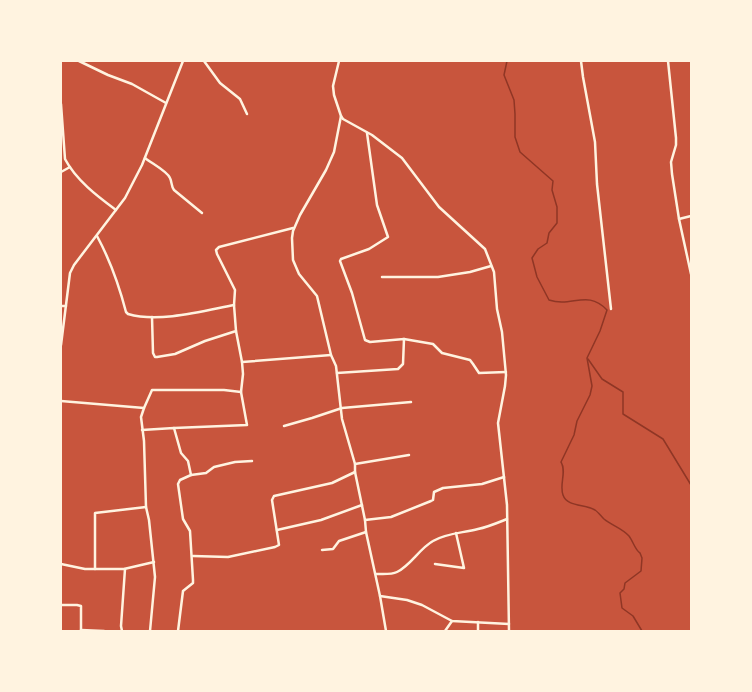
<svg xmlns="http://www.w3.org/2000/svg" width="752" height="692" viewBox="0 0 752 692" font-family="'Crimson Pro',serif">
  <style>
    .lines { fill: none; stroke-linecap: round; stroke-linejoin: round }
    .stream { stroke: #8f3625; stroke-width: 1.5 }
    .minor { stroke: #fff3e0; stroke-width: 2.5 }
  </style>
  <rect width="100%" height="100%" fill="#c8553d"/>
  <g class="lines">
    <g class="stream">
      <path d="M 507,61 L 504,75 L 514,100 L 515,114 L 515,137 L 520,152 L 553,181 L 552,190 L 557,207 L 557,223 L 549,233 L 547,243 L 538,249 L 532,258 L 537,277 L 549,300 C 572,308 587,289 607,310 L 600,331 L 587,358 L 592,386 L 590,395 L 577,421 L 574,435 L 561,462 C 567,472 559,484 563,495 C 567,507 585,504 595,510 C 598,512 601,516 604,519 C 611,525 622,528 629,536 C 633,541 635,550 640,553 L 642,558 L 641,571 L 625,583 L 624,589 L 620,593 L 622,608 L 633,616 L 642,631"/>
      <path d="M 588,359 L 602,379 L 623,392 L 623,414 L 663,439 L 691,485"/>
    </g>
    <g class="minor">
      <path d="M 79,61 L 108,75 L 132,84 L 166,103"/>
      <path d="M 204,61 L 220,83 L 240,99 L 247,114"/>
      <path d="M 339,61 L 333,86 L 334,95 L 341,116 L 343,119 L 372,135 L 402,158 L 439,207 L 485,249 L 494,272 L 497,309 L 502,332 L 506,375 L 505,386 L 498,423 L 507,505 L 509,631"/>
      <path d="M 581,61 L 583,77 L 595,142 L 597,184 L 611,309"/>
      <path d="M 668,61 L 676,138 L 676,145 L 671,162 L 672,174 L 679,219 L 691,274"/>
      <path d="M 61,104 L 65,159 C 76,180 97,196 116,210"/>
      <path d="M 341,116 L 334,152 L 326,170 L 300,215 L 293,231 L 292,238 L 293,260 L 299,274 L 317,296 L 331,355 L 336,366 L 342,419 L 355,464 L 355,472 L 365,520 L 366,532 L 380,596 L 386,631"/>
      <path d="M 145,158 C 151,163 167,171 170,178 C 172,182 171,186 174,190 L 202,213"/>
      <path d="M 61,172 L 70,167"/>
      <path d="M 679,219 L 691,216"/>
      <path d="M 97,236 C 110,260 119,285 126,312 L 128,314 C 159,323 203,311 234,305"/>
      <path d="M 382,277 L 438,277 L 470,272 L 491,266"/>
      <path d="M 61,306 L 66,306"/>
      <path d="M 152,317 L 153,353 L 155,357 L 157,357 L 175,354 L 205,341 L 236,331 L 234,305 L 235,290 L 217,254 L 216,250 L 219,247 L 293,228"/>
      <path d="M 236,331 L 242,362"/>
      <path d="M 404,339 L 433,344 L 442,353 L 470,360 L 473,364 L 479,373 L 506,372"/>
      <path d="M 61,345 L 70,273 L 74,265 L 125,198 L 142,165 L 183,61"/>
      <path d="M 337,373 L 398,369 L 403,364 L 404,339 L 370,342 L 365,340 L 352,293 L 340,261 L 341,259 L 369,249 L 388,237 L 377,205 L 367,133"/>
      <path d="M 61,401 L 144,408 L 141,417 L 144,441 L 146,507 L 149,520 L 155,577 L 150,631"/>
      <path d="M 144,408 L 152,390 L 224,390 L 241,392 L 243,374 L 242,362 L 331,355"/>
      <path d="M 284,426 L 312,418 L 342,408 L 411,402"/>
      <path d="M 174,428 L 247,425 L 241,392"/>
      <path d="M 142,430 L 174,428 L 181,453 L 188,461 L 191,475 L 180,480 L 178,484 L 183,519 L 190,531 L 193,580 L 193,583 L 183,591 L 178,631"/>
      <path d="M 355,464 L 409,455"/>
      <path d="M 191,475 L 206,473 L 214,467 L 235,462 L 252,461"/>
      <path d="M 365,520 L 391,517 L 431,501 L 433,500 L 434,492 L 443,488 L 482,484 L 504,477"/>
      <path d="M 277,530 L 321,520 L 362,505"/>
      <path d="M 322,550 L 333,549 L 339,541 L 366,532"/>
      <path d="M 193,556 L 228,557 L 275,547 L 279,545 L 272,500 L 274,496 L 332,483 L 355,472"/>
      <path d="M 61,564 L 85,569 L 124,569 L 154,562"/>
      <path d="M 435,564 L 464,568 L 456,533"/>
      <path d="M 95,569 L 95,513 L 146,507"/>
      <path d="M 376,574 C 382,574 391,575 397,572 C 411,565 419,549 433,541 C 446,533 463,533 478,529 C 488,527 497,523 507,519"/>
      <path d="M 380,596 L 407,600 L 422,605 L 452,621 L 509,624"/>
      <path d="M 61,605 L 77,605 L 81,606 L 81,631"/>
      <path d="M 478,622 L 478,631"/>
      <path d="M 81,630 L 104,631"/>
      <path d="M 122,631 L 121,626 L 125,569"/>
      <path d="M 445,631 L 452,621"/>
    </g>
  </g>
  <rect width="752" height="692" fill="none" stroke="#fff3e0" stroke-width="124"/>
</svg>
